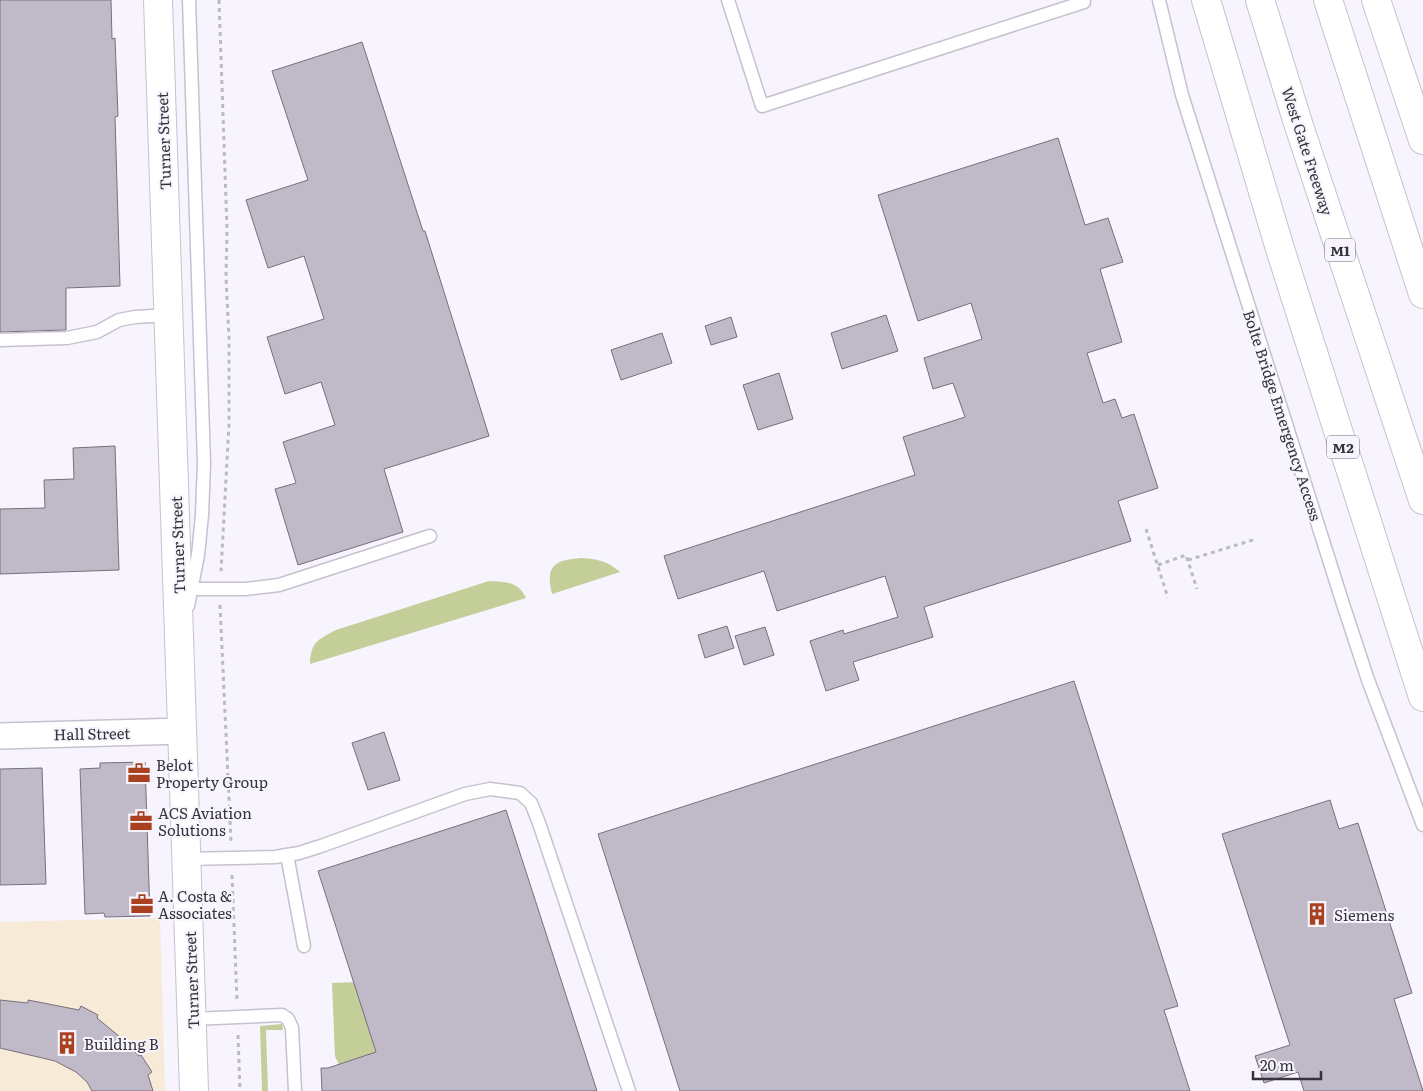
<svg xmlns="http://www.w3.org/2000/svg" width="1423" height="1091" viewBox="0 0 1423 1091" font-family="Literata,serif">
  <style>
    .commercial { fill: #f7ead6 }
    .green { fill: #c4ce99 }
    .building { fill: #bfb9c8; stroke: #76707e }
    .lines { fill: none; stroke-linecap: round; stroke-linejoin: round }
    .service-casing { stroke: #c7c1cf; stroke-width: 15 }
    .minor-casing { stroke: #c7c1cf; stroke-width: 28 }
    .tertiary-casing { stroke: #c7c1cf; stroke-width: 30 }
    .motorway-casing { stroke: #c7c1cf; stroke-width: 30 }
    .path { stroke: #bcb9c1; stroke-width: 3; stroke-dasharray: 4 4; stroke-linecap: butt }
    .service { stroke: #fff; stroke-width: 12 }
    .minor { stroke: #fff; stroke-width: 25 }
    .tertiary { stroke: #fff; stroke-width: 28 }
    .motorway { stroke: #fff; stroke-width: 28 }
    .labels { text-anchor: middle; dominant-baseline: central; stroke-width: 4; stroke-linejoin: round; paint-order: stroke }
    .shield { fill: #f7f4fd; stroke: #706e74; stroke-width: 1 }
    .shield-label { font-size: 14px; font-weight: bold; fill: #36343a }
    .street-label { font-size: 15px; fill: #36343a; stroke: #f7f4fd }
    .poi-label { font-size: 15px; fill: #36343a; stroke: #f7f4fd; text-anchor: start }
  </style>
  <rect width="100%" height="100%" fill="#f7f4fd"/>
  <path class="commercial" d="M 160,918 L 165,1091 L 0,1091 L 0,922 Z"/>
  <g class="green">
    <path d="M 581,558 C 598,559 607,561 620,572 L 552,594 C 545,566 554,560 581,558 Z"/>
    <path d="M 489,581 C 506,582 518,581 526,598 L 310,664 C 311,642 317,640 336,630 Z"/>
    <path d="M 357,982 L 379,1053 L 339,1065 L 335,1056 L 332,983 Z"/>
    <path d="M 282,1024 L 283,1030 L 266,1030 L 268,1091 L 262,1091 L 260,1026 Z"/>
  </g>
  <g class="building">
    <path d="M 0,0 L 111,0 L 112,39 L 115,38 L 118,116 L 115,117 L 120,286 L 66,288 L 66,330 L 0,332 Z"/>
    <path d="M 362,42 L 423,231 L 425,231 L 489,436 L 384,469 L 403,532 L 298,565 L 275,489 L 296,483 L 283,442 L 335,425 L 321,382 L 285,394 L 267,337 L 324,319 L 304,256 L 268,268 L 246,200 L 308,180 L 272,71 Z"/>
    <path d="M 1058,138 L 1085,225 L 1108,218 L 1123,262 L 1100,269 L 1122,342 L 1087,353 L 1103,403 L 1115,399 L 1122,418 L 1134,414 L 1158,488 L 1118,501 L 1131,541 L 924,607 L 933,637 L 853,662 L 859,680 L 826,691 L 810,641 L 843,630 L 844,634 L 898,617 L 885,576 L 777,611 L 764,571 L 678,599 L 664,556 L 915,475 L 903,437 L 965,417 L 953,383 L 933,389 L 924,358 L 982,339 L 971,303 L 918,321 L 878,195 Z"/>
    <path d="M 886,315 L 898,351 L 842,369 L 831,333 Z"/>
    <path d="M 731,317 L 737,337 L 711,345 L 705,326 Z"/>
    <path d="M 662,333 L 672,363 L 621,380 L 611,350 Z"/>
    <path d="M 779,373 L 793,419 L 758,430 L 743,385 Z"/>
    <path d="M 115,446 L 119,570 L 0,574 L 0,509 L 45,508 L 44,480 L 74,479 L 73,448 Z"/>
    <path d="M 727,626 L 734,648 L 705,658 L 698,635 Z"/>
    <path d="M 765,627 L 774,655 L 744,665 L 735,636 Z"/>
    <path d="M 1074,681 L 1178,1006 L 1164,1010 L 1190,1091 L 680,1091 L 598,834 Z"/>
    <path d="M 384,732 L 400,780 L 368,790 L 352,743 Z"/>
    <path d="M 145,762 L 150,916 L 105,917 L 104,913 L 85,914 L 80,769 L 100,768 L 100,763 Z"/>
    <path d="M 42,768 L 46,884 L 0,885 L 0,769 Z"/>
    <path d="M 1330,800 L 1339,829 L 1358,823 L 1412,993 L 1394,999 L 1423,1091 L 1304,1091 L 1298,1072 L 1264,1083 L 1255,1056 L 1290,1045 L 1222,834 Z"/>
    <path d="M 506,810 L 597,1091 L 322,1091 L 321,1068 L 328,1068 L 376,1052 L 318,871 Z"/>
    <path d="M 0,1000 L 28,1003 L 28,1000 L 79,1010 L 81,1006 L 98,1015 L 97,1018 L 126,1042 L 139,1056 L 141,1055 L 152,1072 L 148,1075 L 153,1091 L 92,1091 L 87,1082 L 76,1072 L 55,1061 L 0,1048 Z"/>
  </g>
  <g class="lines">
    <defs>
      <g id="service">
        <path d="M 728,0 L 762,106 L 1084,2 L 1082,0"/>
        <path d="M 1159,0 L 1182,95 L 1343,604 L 1368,680 L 1423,825"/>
        <path d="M 0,340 L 67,338 L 97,332 L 119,320 L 135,317 L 169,315"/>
        <path d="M 192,589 L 245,589 L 279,585 L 430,536"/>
        <path d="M 188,606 L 198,555 L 202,515 L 204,463 L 189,0"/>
        <path d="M 287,855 L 304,946"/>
        <path d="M 187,859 L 275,857 L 299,853 L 321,846 L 465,794 L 490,789 L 520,793 L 531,803 L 539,823 L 629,1091"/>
        <path d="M 192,1019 L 282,1015 L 288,1019 L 292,1028 L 295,1091"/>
      </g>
      <path id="minor" d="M 0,736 L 183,731"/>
      <path id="tertiary" d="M 158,0 L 194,1091"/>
      <g id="motorway">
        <path d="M 1206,0 L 1281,252 L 1423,697"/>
        <path d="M 1260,0 L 1298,123 L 1423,500"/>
        <path d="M 1328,0 L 1423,294"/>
        <path d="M 1376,0 L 1423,140"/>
      </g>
    </defs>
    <use href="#service" class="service-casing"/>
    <use href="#minor" class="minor-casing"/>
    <use href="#tertiary" class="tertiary-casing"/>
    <use href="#motorway" class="motorway-casing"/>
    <g class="path">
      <path d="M 219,0 L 227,229 L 226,278 L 229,338 L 229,424 L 221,571"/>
      <path d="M 1146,529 L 1168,598"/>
      <path d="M 1188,560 L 1256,539"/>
      <path d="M 1158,565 L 1186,555 L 1197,589"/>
      <path d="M 220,605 L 231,841"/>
      <path d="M 232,875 L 237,1001"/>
      <path d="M 238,1035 L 240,1091"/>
    </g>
    <use href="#service" class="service"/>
    <use href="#minor" class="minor"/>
    <use href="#tertiary" class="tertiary"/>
    <use href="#motorway" class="motorway"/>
  </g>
  <defs>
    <symbol id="office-bare" viewBox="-9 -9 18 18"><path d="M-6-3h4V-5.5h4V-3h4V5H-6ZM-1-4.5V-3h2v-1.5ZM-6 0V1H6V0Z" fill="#a94121" stroke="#f7f4fd" stroke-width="2.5" paint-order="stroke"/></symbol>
    <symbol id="building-bare" viewBox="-9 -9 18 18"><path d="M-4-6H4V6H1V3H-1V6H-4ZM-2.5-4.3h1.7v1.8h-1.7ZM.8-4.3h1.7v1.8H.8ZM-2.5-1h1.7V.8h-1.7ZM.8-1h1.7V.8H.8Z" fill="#a94121" stroke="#f7f4fd" stroke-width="2.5" paint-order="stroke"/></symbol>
  </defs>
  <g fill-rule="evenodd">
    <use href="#office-bare" x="123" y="757" width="32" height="32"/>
    <use href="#office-bare" x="125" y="805" width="32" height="32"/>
    <use href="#office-bare" x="126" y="888" width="32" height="32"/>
    <use href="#building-bare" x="1301" y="898" width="32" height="32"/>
    <use href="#building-bare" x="51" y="1027" width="32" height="32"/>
  </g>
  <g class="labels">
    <g class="shield">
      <rect x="1325" y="238.5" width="30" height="23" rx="4"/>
      <rect x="1327" y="435.5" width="32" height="23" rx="4"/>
    </g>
    <g class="shield-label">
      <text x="1340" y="250">M1</text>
      <text x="1343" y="447">M2</text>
    </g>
    <g class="street-label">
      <text transform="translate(163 141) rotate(-92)">Turner Street</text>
      <text transform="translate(1308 151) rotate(72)">West Gate Freeway</text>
      <text transform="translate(1283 415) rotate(72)">Bolte Bridge Emergency Access</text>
      <text transform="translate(177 545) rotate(-92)">Turner Street</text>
      <text transform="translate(92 733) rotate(-1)">Hall Street</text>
      <text transform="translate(191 980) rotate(-92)">Turner Street</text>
    </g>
    <g class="poi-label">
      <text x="156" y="764">Belot<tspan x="156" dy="17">Property Group</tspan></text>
      <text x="158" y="812">ACS Aviation<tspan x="158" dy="17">Solutions</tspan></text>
      <text x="158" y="895">A. Costa &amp;<tspan x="158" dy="17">Associates</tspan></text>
      <text x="1334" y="914">Siemens</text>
      <text x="84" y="1043">Building B</text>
    </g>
  </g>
  <path d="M1253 1071v8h68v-8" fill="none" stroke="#36343a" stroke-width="2.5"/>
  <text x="1260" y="1071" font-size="15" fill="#36343a" stroke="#f7f4fd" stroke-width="4" paint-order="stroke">20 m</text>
</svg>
